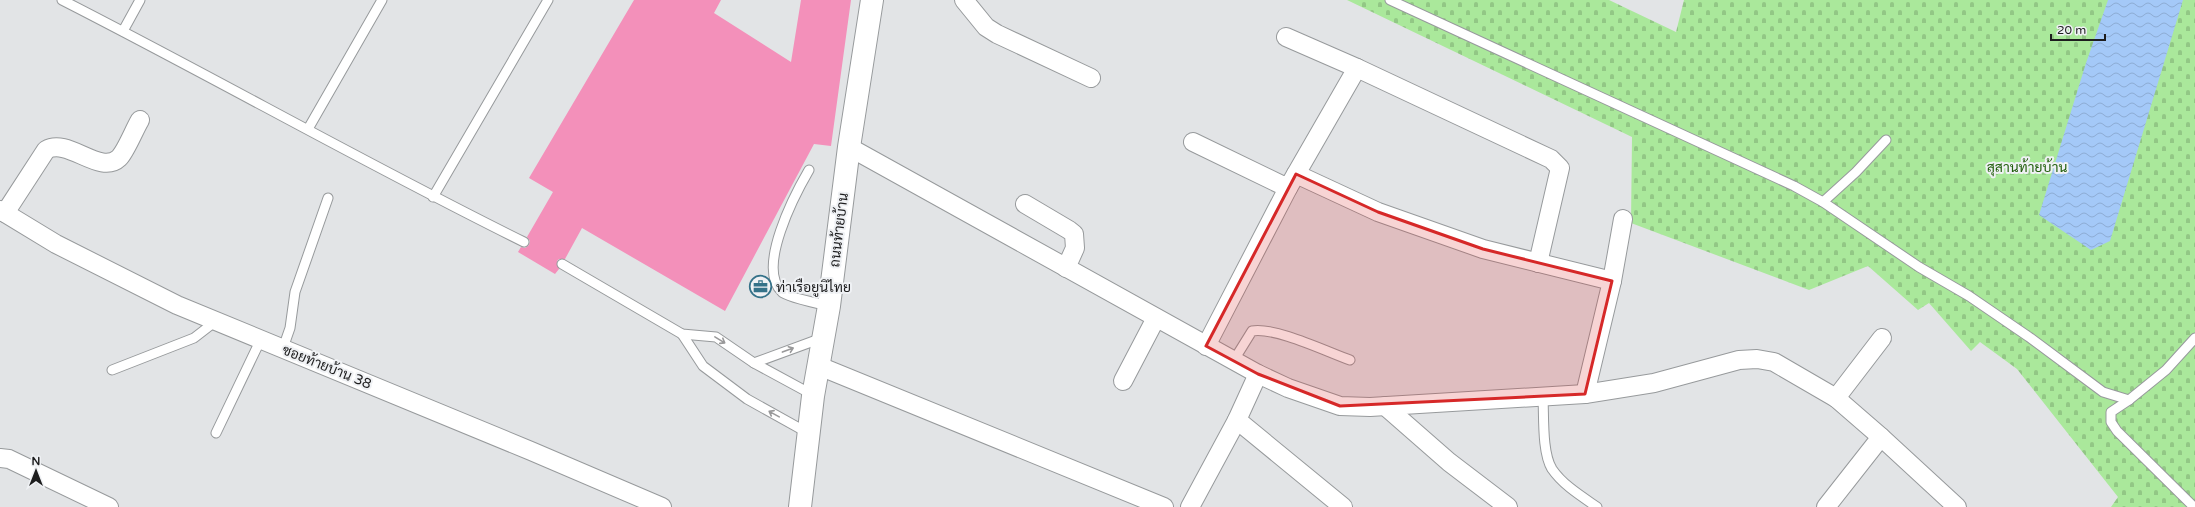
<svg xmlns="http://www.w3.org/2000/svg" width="2195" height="507" viewBox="0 0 2195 507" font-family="'Varela Round',Sarabun,sans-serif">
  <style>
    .cemetery { fill: url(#cemetery-stones) }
    .water { fill: url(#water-waves) }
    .building { fill: #f390ba }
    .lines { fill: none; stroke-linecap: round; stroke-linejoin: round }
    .lane-casing { stroke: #979a9c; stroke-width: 11 }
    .street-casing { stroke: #979a9c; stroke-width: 20 }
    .secondary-casing { stroke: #979a9c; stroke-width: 24 }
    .lane { stroke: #fff; stroke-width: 9 }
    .street { stroke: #fff; stroke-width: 18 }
    .secondary { stroke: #fff; stroke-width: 22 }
    .oneway { stroke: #99999a }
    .marked { fill: #d62828; fill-opacity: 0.2; stroke: #d62828; stroke-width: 3; stroke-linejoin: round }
    .labels { text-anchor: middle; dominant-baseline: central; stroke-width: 4; stroke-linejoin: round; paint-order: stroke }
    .park-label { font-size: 14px; fill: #215e0c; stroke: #eff1f4 }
    .street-label { font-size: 14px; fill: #1d1d1e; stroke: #eff1f4 }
    .poi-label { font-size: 14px; fill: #1d1d1e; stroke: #eff1f4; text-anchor: start }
  </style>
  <defs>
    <pattern id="cemetery-stones" width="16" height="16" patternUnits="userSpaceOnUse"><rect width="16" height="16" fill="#aae89b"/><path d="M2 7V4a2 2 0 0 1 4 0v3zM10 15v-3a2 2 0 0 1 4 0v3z" fill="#92c785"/></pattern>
    <pattern id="water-waves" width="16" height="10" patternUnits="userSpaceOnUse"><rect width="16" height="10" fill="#a4c9f8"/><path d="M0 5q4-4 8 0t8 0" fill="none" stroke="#8dacd4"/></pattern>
  </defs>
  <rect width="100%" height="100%" fill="#e2e4e6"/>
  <path class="cemetery" d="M 1347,0 L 1609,0 L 1676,32 L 1684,0 L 2195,0 L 2195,507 L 2111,507 L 2118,497 L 2017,369 L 1980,342 L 1971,351 L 1929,303 L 1918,310 L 1868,266 L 1809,290 L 1631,223 L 1632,137 Z"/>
  <path class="water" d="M 2108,0 L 2183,0 L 2110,241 L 2091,250 L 2039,215 L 2086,63 Z"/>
  <path class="building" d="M 634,0 L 721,0 L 714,13 L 791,62 L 801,0 L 851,0 L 831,146 L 814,144 L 725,311 L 582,228 L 565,259 L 559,259 L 557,261 L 559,269 L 555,274 L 518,252 L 521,247 L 525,248 L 529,245 L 530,241 L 527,237 L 553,192 L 529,178 Z"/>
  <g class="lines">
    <defs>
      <g id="lane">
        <path d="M 62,0 C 217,79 368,165 524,242"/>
        <path d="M 1390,0 L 1794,186 L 1823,202 L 1919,267 L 1969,296 L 2029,337 L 2103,392 L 2129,400 L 2166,370 L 2195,338"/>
        <path d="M 123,31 L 140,0"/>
        <path d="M 308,129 L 382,0"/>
        <path d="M 809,170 C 795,194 756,268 782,292 C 787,297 820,304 829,306"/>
        <path d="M 433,197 L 548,0"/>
        <path d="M 1823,202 L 1856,172 L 1886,140"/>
        <path d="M 562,264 L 682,334 L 716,337 L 754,363 L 813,395"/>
        <path d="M 682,334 L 703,366 L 747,399 L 808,433"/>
        <path d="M 283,348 L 290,328 L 295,292 L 328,198"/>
        <path d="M 1234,360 L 1252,331 C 1276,327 1325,351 1350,360"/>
        <path d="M 754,363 L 822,338"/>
        <path d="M 112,370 L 194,338 L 216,321"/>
        <path d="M 1543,398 C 1544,417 1542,453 1552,469 C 1563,485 1581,496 1597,507"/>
        <path d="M 2129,400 L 2111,412 L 2111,422 L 2117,431 L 2194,507"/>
        <path d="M 216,433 L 261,339"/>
      </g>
      <g id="street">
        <path d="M 964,0 L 986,27 L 997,34 L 1091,78"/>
        <path d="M 1286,37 L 1357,68 L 1551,159 L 1560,168 L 1538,263"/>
        <path d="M 1193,142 L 1288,188 L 1296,174 L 1378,212 L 1483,249 L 1612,281"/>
        <path d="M 849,147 L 1258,374 L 1288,388 L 1340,406 L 1370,407 L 1585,394 L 1654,383 L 1739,360 L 1757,359 L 1774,362 L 1836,398 L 1881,437 L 1957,507"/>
        <path d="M 1296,174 L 1357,68"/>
        <path d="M 1025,204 L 1069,230 L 1074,234 L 1075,248 L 1066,268"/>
        <path d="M 0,210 L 56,244 L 177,305 L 531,451 L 662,507"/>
        <path d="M 5,213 L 46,150 C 68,137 100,176 119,158 C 126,151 134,130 140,120"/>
        <path d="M 1206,346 L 1288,188"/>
        <path d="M 819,366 L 1164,507"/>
        <path d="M 1123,381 L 1156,318"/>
        <path d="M 1585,394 L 1612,281 L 1623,219"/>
        <path d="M 1836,398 L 1882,338"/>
        <path d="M 1385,406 L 1449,462 L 1508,507"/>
        <path d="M 1237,420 L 1343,507"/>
        <path d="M 0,458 L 9,459 L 109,507"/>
        <path d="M 1190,507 L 1237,420 L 1258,374"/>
        <path d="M 1826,507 L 1881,437"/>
      </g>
      <path id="secondary" d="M 800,507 L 813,396 L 829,306 L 849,147 L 872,0"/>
    </defs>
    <use href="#lane" class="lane-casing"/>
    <use href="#street" class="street-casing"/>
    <use href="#secondary" class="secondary-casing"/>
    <use href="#lane" class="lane"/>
    <use href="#street" class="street"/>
    <use href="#secondary" class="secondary"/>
  </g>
  <defs><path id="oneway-shaft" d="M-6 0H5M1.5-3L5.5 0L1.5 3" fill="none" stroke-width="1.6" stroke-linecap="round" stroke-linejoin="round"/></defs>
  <g class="oneway">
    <use href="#oneway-shaft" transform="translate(720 340) rotate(31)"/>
    <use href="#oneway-shaft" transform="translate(788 350) rotate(-20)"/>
    <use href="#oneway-shaft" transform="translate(774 414) rotate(-151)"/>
  </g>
  <path class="marked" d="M 1296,174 L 1378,212 L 1483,249 L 1612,281 L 1585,394 L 1340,406 L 1258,374 L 1206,346 Z"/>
  <defs>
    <symbol id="office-ring" viewBox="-11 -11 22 22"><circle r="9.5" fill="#eff1f4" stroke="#357289" stroke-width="1.5"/><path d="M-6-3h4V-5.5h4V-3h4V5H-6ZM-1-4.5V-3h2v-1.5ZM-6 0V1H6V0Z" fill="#357289"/></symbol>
  </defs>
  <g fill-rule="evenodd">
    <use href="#office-ring" x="748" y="274" width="25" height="25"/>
  </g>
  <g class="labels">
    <g class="park-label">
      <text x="2027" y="167">สุสานท้ายบ้าน</text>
    </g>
    <g class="street-label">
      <text transform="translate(839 230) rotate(-83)">ถนนท้ายบ้าน</text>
      <text transform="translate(327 367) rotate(22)">ซอยท้ายบ้าน 38</text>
    </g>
    <g class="poi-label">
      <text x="776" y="287">ท่าเรือยูนิไทย</text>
    </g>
  </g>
  <g transform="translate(36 471)" stroke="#eff1f4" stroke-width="3" paint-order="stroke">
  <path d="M0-3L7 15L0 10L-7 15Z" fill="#1d1d1e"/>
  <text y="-6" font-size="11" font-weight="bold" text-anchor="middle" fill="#1d1d1e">N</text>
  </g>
  <path d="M2051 34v6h54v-6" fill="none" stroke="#1d1d1e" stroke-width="2"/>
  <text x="2057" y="34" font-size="12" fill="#1d1d1e" stroke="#eff1f4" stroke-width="3" paint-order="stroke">20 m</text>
</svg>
